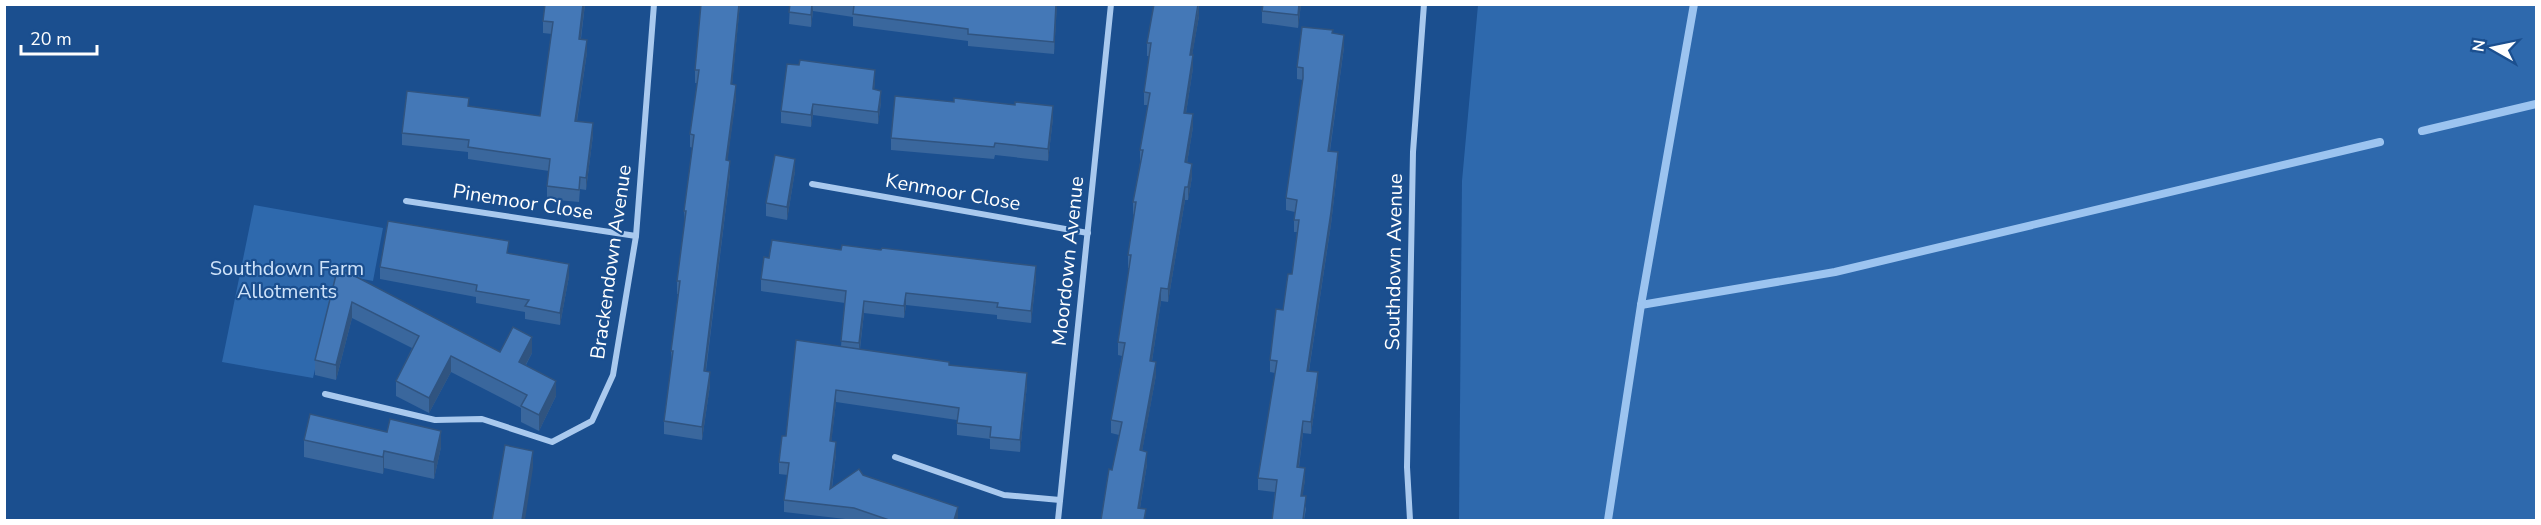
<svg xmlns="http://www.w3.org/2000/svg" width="2541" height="525" viewBox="0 0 2541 525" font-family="'Nunito Sans',sans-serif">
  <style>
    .green { fill: #2e69ad }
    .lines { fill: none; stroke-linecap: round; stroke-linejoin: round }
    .stream { stroke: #9cc4f0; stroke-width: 8 }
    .minor { stroke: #a9c9ee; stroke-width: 6 }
    .wall { fill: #3a679d }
    .shaded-wall { fill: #305480 }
    .building { fill: #4478b7; stroke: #305480; stroke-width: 1.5 }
    .labels { text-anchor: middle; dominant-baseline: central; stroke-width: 4.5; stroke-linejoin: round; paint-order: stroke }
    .street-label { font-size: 20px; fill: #fff; stroke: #1b4f8f }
    .park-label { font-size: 20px; fill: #cfe3fa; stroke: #1b4f8f }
  </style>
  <rect width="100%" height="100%" fill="#1b4f8f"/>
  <g class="green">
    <path d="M 1478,5 L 2536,5 L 2536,520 L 1459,520 L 1462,181 Z"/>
    <path d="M 254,205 L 383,228 L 373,281 L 337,274 L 313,378 L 222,362 Z"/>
  </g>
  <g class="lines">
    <g class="stream">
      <path d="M 2422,131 L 2536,104"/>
      <path d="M 1641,305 L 1835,272 L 2380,142"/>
      <path d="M 1608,520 L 1641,305 L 1694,4"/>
    </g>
    <g class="minor">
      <path d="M 812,184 L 1088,233"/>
      <path d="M 406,201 L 636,236"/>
      <path d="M 325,394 L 435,420 L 482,419 L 552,442 L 592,421 L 613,375 L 636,236 L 654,4"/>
      <path d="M 895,457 L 1004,495 L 1060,500"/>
      <path d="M 1058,520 L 1111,4"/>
      <path d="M 1410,520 L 1407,467 L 1413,152 L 1424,4"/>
    </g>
  </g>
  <g class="wall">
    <path d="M 585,4 L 581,39 L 587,52 L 577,121 L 593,135 L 586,190 L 580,189 L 579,202 L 547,199 L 547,186 L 549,171 L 468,159 L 468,152 L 402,145 L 402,133 L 469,107 L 540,116 L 552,34 L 543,33 L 543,21 Z"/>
    <path d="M 701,4 L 740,4 L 732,84 L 736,98 L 727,160 L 730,174 L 706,371 L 710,385 L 702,440 L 664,434 L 664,421 L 672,364 L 671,351 L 678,294 L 677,294 L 677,281 L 685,224 L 684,211 L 693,148 L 690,147 L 690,134 L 697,83 L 695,83 L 695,70 Z"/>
    <path d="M 790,4 L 1057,4 L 1054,54 L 968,46 L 968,41 L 853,26 L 853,17 L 813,11 L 811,27 L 789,24 Z"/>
    <path d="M 1153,4 L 1199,4 L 1199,16 L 1192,55 L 1193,68 L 1186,113 L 1193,127 L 1187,163 L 1192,177 L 1188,200 L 1185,200 L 1168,302 L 1161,301 L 1152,361 L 1156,375 L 1142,451 L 1147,464 L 1140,508 L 1146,520 L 1112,470 L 1119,435 L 1111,433 L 1111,420 L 1122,356 L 1118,355 L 1118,342 L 1129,268 L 1128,268 L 1128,255 L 1134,215 L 1133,214 L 1133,202 L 1140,163 L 1140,150 L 1148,105 L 1144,105 L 1144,92 L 1149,56 L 1147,56 L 1147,43 L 1154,6 Z"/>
    <path d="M 1301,4 L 1298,28 L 1262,23 L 1262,11 Z"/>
    <path d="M 1333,33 L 1344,47 L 1330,151 L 1338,164 L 1331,224 L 1309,371 L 1318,384 L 1311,434 L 1303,433 L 1299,467 L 1305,480 L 1302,496 L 1306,509 L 1304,520 L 1272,520 L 1275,492 L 1258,490 L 1258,478 L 1275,373 L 1270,372 L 1270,360 L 1292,274 L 1297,232 L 1294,232 L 1294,220 L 1295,212 L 1286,210 L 1286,198 L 1303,80 L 1297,79 L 1297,67 Z"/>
    <path d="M 875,82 L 874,89 L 881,102 L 878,124 L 813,115 L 811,127 L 781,123 L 781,111 Z"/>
    <path d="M 1053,118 L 1048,161 L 995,155 L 994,159 L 891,150 L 891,138 Z"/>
    <path d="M 795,171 L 787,220 L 766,216 L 766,203 Z"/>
    <path d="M 509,253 L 569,276 L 560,325 L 525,319 L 525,312 L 476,303 L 476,297 L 380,279 L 380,267 Z"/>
    <path d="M 337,271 L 500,352 L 532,353 L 526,365 L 556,396 L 539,431 L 521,422 L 521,408 L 451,372 L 429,413 L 396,396 L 396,381 L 412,348 L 352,318 L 336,380 L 315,375 L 315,360 Z"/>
    <path d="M 1036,278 L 1031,323 L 997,319 L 997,315 L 906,305 L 904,318 L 864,313 L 860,349 L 949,365 L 1027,385 L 1020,452 L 990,449 L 990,439 L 957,435 L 957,420 L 836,402 L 831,442 L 836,454 L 832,488 L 863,475 L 958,519 L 957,520 L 961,520 L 854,520 L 784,512 L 784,500 L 788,475 L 779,474 L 779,462 L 786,436 L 841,346 L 845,303 L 761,291 L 761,279 Z"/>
    <path d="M 304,440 L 441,447 L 434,479 L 384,468 L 383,474 L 304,457 Z"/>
  </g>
  <g class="shaded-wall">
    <path d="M 583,4 L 585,4 L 579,51 L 579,39 Z"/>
    <path d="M 739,4 L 740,4 L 731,97 L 731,84 Z"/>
    <path d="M 812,4 L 813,11 L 811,27 L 811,15 Z"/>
    <path d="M 1056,4 L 1057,4 L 1054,54 L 1054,42 Z"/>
    <path d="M 1199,4 L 1199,16 L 1190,68 L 1190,55 Z"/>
    <path d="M 1299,4 L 1301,4 L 1298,28 L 1298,15 Z"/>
    <path d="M 1344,35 L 1344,47 L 1328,163 L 1328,151 Z"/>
    <path d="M 587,40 L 587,52 L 575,133 L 575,121 Z"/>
    <path d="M 1193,55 L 1193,68 L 1184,126 L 1184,113 Z"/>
    <path d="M 875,70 L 875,82 L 873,101 L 873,89 Z"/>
    <path d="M 736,85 L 736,98 L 726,173 L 726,160 Z"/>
    <path d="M 881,91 L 881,102 L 878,124 L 878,112 Z"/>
    <path d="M 813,104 L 813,115 L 811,127 L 811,115 Z"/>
    <path d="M 1053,106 L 1053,118 L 1048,161 L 1048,149 Z"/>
    <path d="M 1193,114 L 1193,127 L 1185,175 L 1185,162 Z"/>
    <path d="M 593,123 L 593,135 L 586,190 L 586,178 Z"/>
    <path d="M 1338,152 L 1338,164 L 1331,224 L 1307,383 L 1307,371 Z"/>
    <path d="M 795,159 L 795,171 L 787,220 L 787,207 Z"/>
    <path d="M 730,161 L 730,174 L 704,384 L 704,371 Z"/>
    <path d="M 1192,164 L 1192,177 L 1188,200 L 1188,187 Z"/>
    <path d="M 1185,187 L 1185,200 L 1168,302 L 1168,289 Z"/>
    <path d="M 569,264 L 569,276 L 560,325 L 560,313 Z"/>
    <path d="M 1036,266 L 1036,278 L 1031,323 L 1031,311 Z"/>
    <path d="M 1161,288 L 1161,301 L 1150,374 L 1150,361 Z"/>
    <path d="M 906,293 L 906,305 L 904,318 L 904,306 Z"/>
    <path d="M 864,301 L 864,313 L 859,355 L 859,343 Z"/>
    <path d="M 352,302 L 352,318 L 336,380 L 336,365 Z"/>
    <path d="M 532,337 L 532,353 L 519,377 L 519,362 Z"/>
    <path d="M 451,356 L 451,372 L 429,413 L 429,398 Z"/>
    <path d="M 1156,362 L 1156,375 L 1140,463 L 1140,450 Z"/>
    <path d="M 710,372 L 710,385 L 702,440 L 702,427 Z"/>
    <path d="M 1318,372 L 1318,384 L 1311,434 L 1311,422 Z"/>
    <path d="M 1027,373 L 1027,385 L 1020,452 L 1020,440 Z"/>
    <path d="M 556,381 L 556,396 L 539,431 L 539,415 Z"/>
    <path d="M 836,390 L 836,402 L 830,454 L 830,441 Z"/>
    <path d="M 1303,421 L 1303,433 L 1297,479 L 1297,467 Z"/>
    <path d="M 441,431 L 441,447 L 434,479 L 434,462 Z"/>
    <path d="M 836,442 L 836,454 L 830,501 L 830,489 Z"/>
    <path d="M 384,451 L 384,468 L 383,474 L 383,457 Z"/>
    <path d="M 533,451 L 533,468 L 525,520 L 522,520 Z"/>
    <path d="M 1147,452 L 1147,464 L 1138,520 L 1138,508 Z"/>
    <path d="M 1305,468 L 1305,480 L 1301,508 L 1301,496 Z"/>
    <path d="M 958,507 L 958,519 L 957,520 L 954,520 Z"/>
  </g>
  <g class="building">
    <path d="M 545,4 L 583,4 L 579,39 L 587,40 L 575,121 L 593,123 L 586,178 L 580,177 L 579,190 L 547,186 L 550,159 L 468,147 L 469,140 L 402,133 L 407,91 L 469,98 L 468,106 L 540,116 L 553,22 L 543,21 Z"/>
    <path d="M 701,4 L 739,4 L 731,84 L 736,85 L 726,160 L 730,161 L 704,371 L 710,372 L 702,427 L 664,421 L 673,351 L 671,351 L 680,281 L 677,281 L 686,211 L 684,211 L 694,135 L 690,134 L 699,70 L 695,70 Z"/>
    <path d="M 790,4 L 812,4 L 811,15 L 789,12 Z"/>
    <path d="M 852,4 L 1056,4 L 1054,42 L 968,34 L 968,29 L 853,14 L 854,5 Z"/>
    <path d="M 1154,4 L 1198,4 L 1190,55 L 1193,55 L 1184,113 L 1193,114 L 1185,162 L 1192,164 L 1188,187 L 1185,187 L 1168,289 L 1161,288 L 1150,361 L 1156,362 L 1140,450 L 1147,452 L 1138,508 L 1146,509 L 1144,520 L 1101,520 L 1109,469 L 1112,470 L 1122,422 L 1111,420 L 1125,343 L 1118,342 L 1131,255 L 1128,255 L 1136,202 L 1133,202 L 1143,150 L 1140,150 L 1150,93 L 1144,92 L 1151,43 L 1147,43 Z"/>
    <path d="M 1263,4 L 1299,4 L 1298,15 L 1262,11 Z"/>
    <path d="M 1302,27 L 1333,30 L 1332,33 L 1344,35 L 1328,151 L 1338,152 L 1331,212 L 1307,371 L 1318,372 L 1311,422 L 1303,421 L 1297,467 L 1305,468 L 1301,496 L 1306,496 L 1303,520 L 1272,520 L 1277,480 L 1258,478 L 1277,361 L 1270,360 L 1276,309 L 1283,310 L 1288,274 L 1292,274 L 1299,220 L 1294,220 L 1297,200 L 1286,198 L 1303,78 L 1303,68 L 1297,67 Z"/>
    <path d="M 800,60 L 875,70 L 873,89 L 881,91 L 878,112 L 813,104 L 811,115 L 781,111 L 787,64 L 799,65 Z"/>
    <path d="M 895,96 L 954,102 L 954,98 L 1015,105 L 1015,102 L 1053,106 L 1048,149 L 995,143 L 994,147 L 891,138 Z"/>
    <path d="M 775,155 L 795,159 L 787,207 L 766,203 Z"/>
    <path d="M 388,221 L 509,241 L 507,253 L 569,264 L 560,313 L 525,306 L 529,300 L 476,291 L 477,285 L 380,267 Z"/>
    <path d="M 772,240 L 841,250 L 842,245 L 881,250 L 882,248 L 1036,266 L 1031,311 L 997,307 L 998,303 L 906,293 L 904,306 L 864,301 L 859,343 L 841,341 L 846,291 L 761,279 L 764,257 L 769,258 Z"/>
    <path d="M 337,271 L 351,274 L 500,352 L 513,327 L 532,337 L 519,362 L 556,381 L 539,415 L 521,406 L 527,395 L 451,356 L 429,398 L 396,381 L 419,336 L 352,302 L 336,365 L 315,360 Z"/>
    <path d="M 796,340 L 949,362 L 949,365 L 1027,373 L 1020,440 L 990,437 L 991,427 L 957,423 L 959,408 L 836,390 L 830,441 L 836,442 L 830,489 L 859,469 L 863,475 L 958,507 L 954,520 L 961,520 L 889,520 L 854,508 L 784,500 L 789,463 L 779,462 L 782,436 L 786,436 Z"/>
    <path d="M 310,414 L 387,432 L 390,419 L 441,431 L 434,462 L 384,451 L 383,457 L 304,440 Z"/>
    <path d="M 505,445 L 533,451 L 522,520 L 492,520 Z"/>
  </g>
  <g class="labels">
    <g class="street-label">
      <text transform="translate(953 192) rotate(10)">Kenmoor Close</text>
      <text transform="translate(523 202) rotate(9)">Pinemoor Close</text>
      <text transform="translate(1068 261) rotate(-84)">Moordown Avenue</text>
      <text transform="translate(611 262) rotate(-82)">Brackendown Avenue</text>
      <text transform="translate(1394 262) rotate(-89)">Southdown Avenue</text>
    </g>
    <g class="park-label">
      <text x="287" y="268">Southdown Farm<tspan x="287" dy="23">Allotments</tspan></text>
    </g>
  </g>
  <rect width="2541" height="525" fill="none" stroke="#ffffff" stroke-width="12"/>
  <g transform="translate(2493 48) rotate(279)" stroke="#1b4f8f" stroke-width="4.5" paint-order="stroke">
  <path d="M0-4.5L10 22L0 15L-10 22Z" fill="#ffffff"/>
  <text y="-9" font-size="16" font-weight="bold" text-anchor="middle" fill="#ffffff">N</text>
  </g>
  <path d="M21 45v9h76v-9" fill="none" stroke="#ffffff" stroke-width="3"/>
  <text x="30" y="45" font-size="18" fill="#ffffff" stroke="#1b4f8f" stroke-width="4.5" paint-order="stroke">20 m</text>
</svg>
